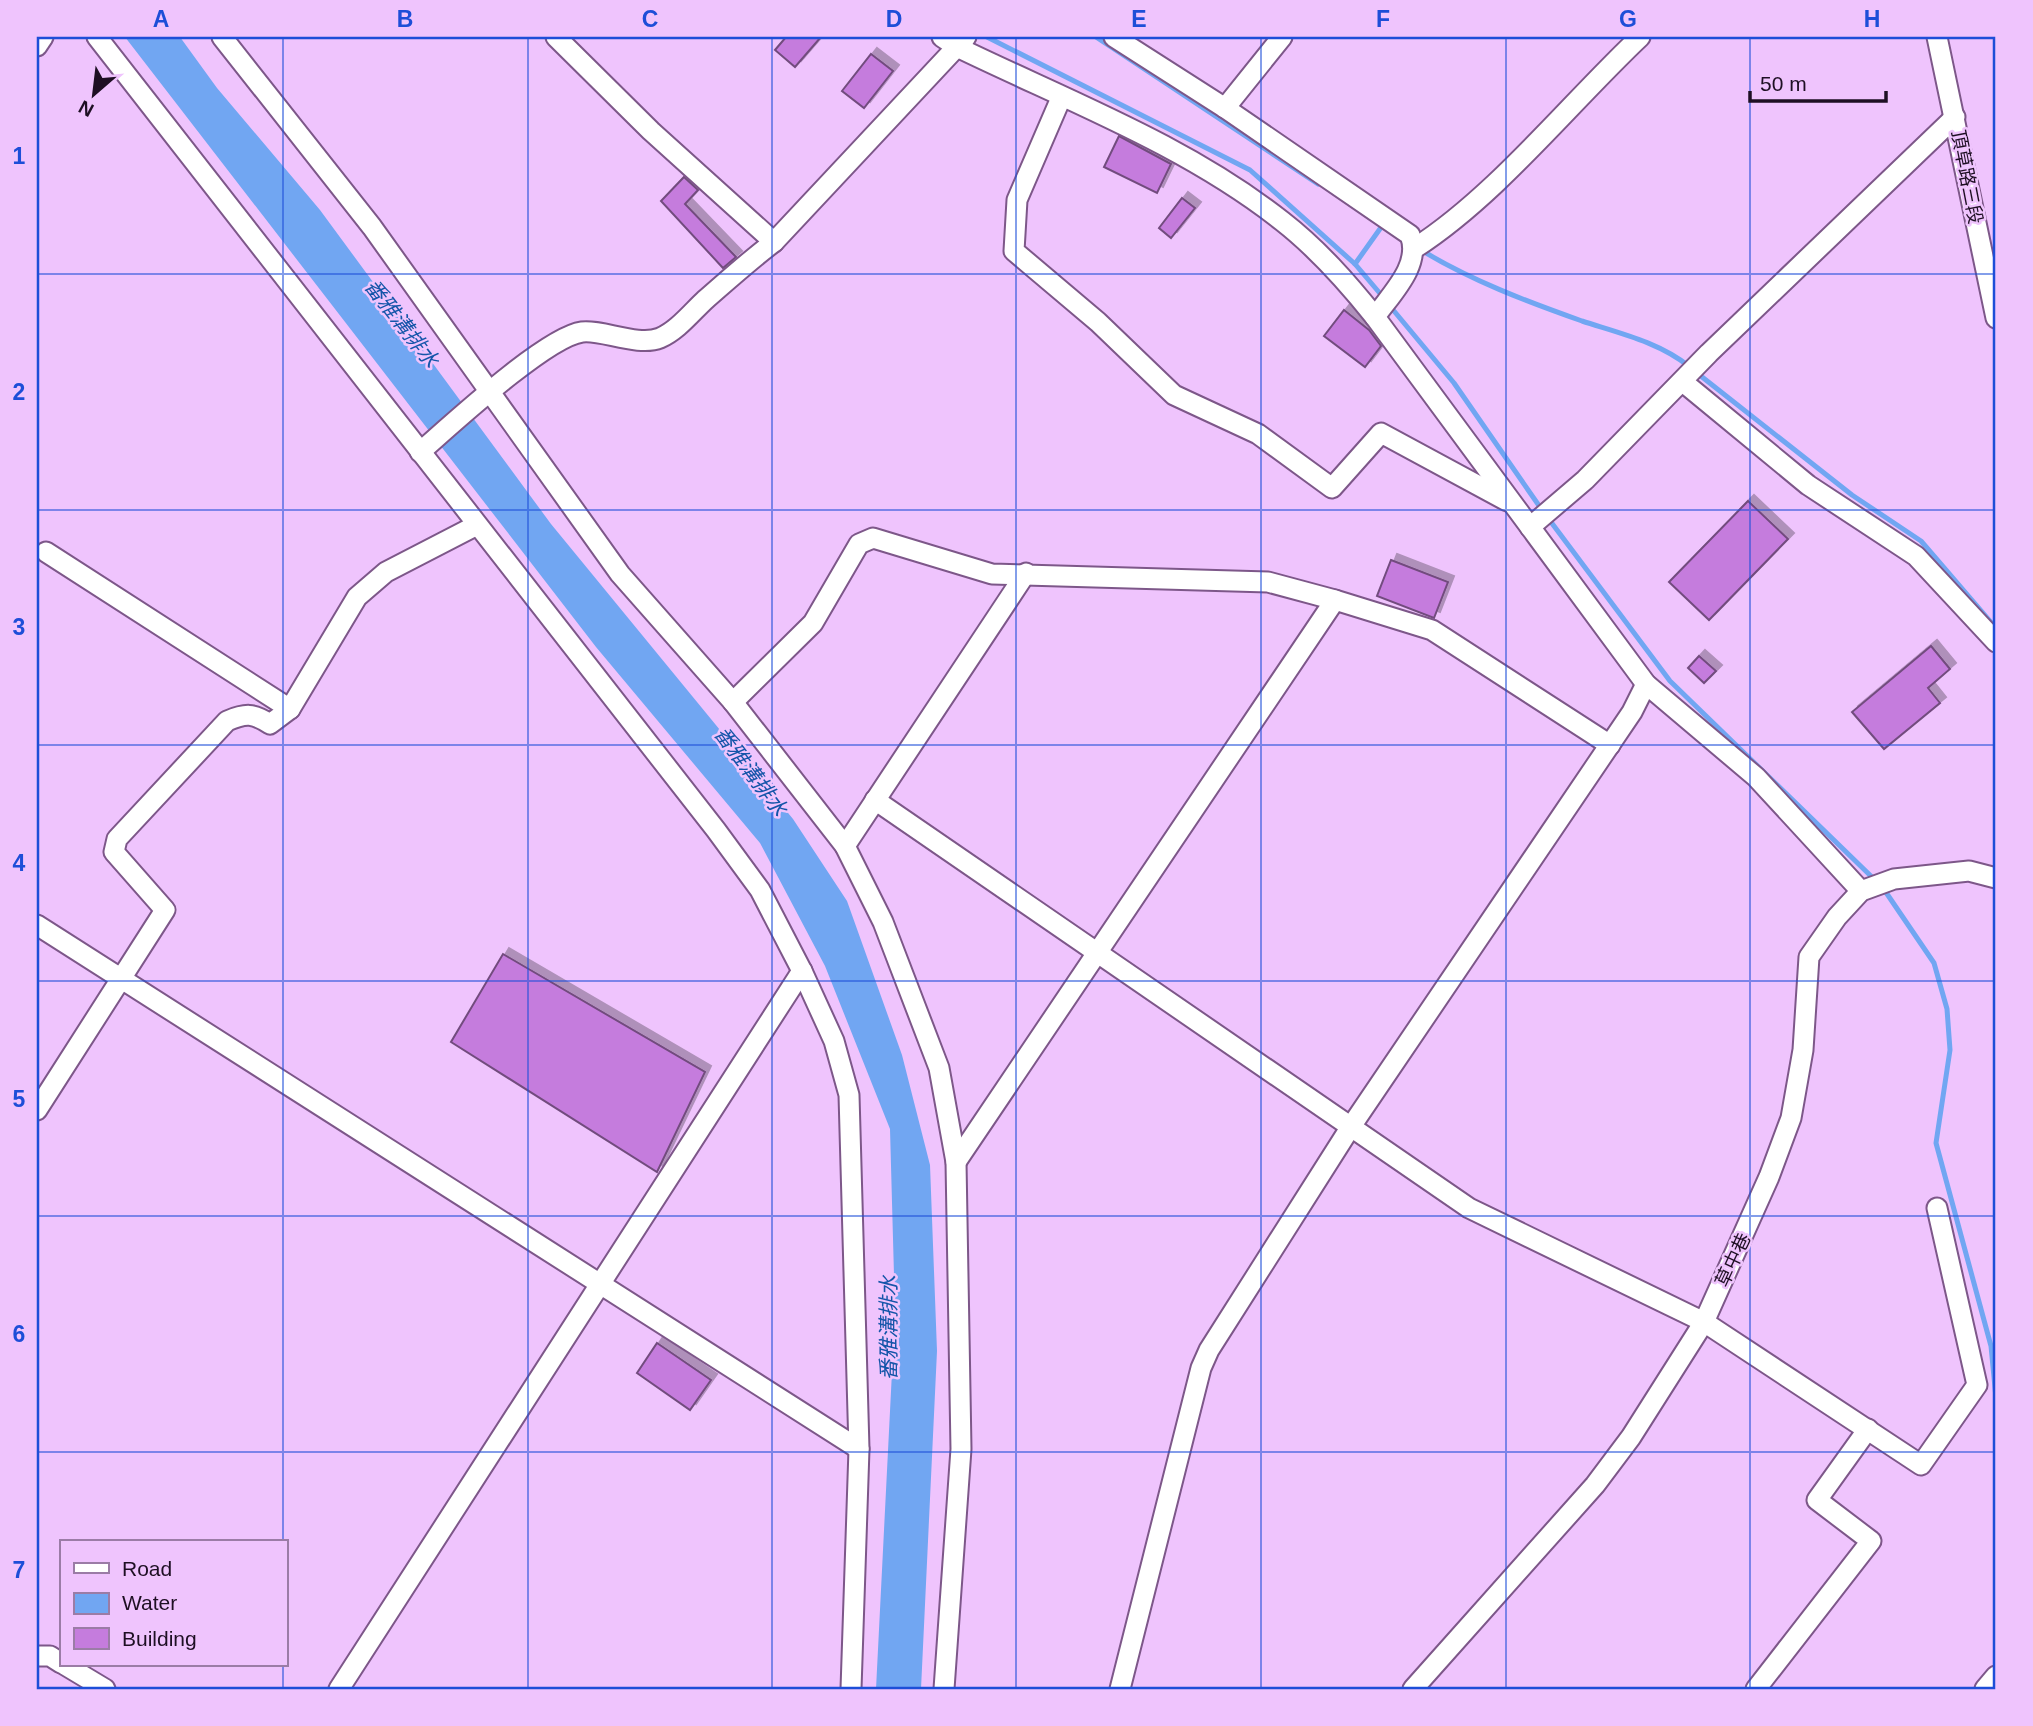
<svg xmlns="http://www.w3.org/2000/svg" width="2033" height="1726" viewBox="0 0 2033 1726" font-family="Arial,'Noto Sans TC',sans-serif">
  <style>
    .water { fill: #71a6f2 }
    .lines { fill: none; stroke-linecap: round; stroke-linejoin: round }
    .stream { stroke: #71a6f2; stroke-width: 5 }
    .building { fill: #c57cdd; stroke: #724c7e; stroke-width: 2; filter: url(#shadow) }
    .minor-casing { stroke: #7d5789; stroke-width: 23 }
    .minor { stroke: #fff; stroke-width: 19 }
    .grid { fill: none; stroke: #1d4ed8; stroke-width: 2; stroke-opacity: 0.55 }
    .labels { text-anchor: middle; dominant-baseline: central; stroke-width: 5; stroke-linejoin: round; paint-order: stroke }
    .street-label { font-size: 19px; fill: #1e0f23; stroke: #efc4fd }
    .water-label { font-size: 21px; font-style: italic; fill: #1455a9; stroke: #efc4fd }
    .neatline { fill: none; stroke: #1d4ed8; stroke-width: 2.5 }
    .grid-label { font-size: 23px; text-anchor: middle; font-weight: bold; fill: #1d4ed8 }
  </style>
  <defs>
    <filter id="shadow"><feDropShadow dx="6" dy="-6" stdDeviation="0" flood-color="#0004"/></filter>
  </defs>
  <rect width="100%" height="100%" fill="#efc4fd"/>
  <path class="water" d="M 125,37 L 180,37 L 217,88 L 320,210 L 551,524 L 793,819 L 847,901 L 902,1055 L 930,1165 L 937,1351 L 921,1689 L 876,1689 L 895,1312 L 890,1129 L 825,966 L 760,843 L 596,647 Z"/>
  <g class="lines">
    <g class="stream">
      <path d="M 987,37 L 1250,170 L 1355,264 L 1383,297"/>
      <path d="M 1096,37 L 1318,184"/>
      <path d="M 1421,250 C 1470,280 1528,302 1582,321 C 1619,333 1659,342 1690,367"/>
      <path d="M 1355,264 L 1382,226 L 1379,224"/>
      <path d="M 1389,305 L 1454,383 L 1542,510"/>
      <path d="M 1697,373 L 1852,495 L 1921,541 L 1994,626"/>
      <path d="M 1548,518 L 1670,681 L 1876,881"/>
      <path d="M 1883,888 L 1934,963 L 1947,1009 L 1950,1050 L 1936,1143 L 1991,1346 L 1996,1398"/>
    </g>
  </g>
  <g class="building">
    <path d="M 786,37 L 821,37 L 795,67 L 775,50 Z"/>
    <path d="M 871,54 L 893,71 L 864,108 L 842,91 Z"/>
    <path d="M 1119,136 L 1171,164 L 1157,193 L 1104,167 Z"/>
    <path d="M 684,177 L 698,190 L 685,204 L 736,257 L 723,268 L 661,201 Z"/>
    <path d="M 1182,198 L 1195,208 L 1171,238 L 1159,228 Z"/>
    <path d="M 1344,310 L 1369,330 L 1381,346 L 1365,367 L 1324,336 Z"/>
    <path d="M 1748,501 L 1788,539 L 1709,620 L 1669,582 Z"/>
    <path d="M 1391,560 L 1448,582 L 1434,618 L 1377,596 Z"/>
    <path d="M 1931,646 L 1950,669 L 1928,688 L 1940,703 L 1884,749 L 1852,712 Z"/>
    <path d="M 1699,656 L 1716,671 L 1704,683 L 1688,668 Z"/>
    <path d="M 503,954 L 705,1072 L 657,1172 L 451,1042 Z"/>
    <path d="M 657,1343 L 711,1380 L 690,1410 L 637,1373 Z"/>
  </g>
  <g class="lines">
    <defs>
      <g id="minor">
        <path d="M 97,37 L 716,830 L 760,890 L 802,971 L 834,1041 L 849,1095 L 859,1449 L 851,1689"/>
        <path d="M 222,37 L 372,227 L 620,574 L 733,702 L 845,846 L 883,922 L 939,1068 L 956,1162 L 961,1449 L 944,1689"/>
        <path d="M 556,37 L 651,131 L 774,242"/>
        <path d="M 942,37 L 957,47 C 1066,100 1186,145 1282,221 C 1318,249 1347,282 1375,317"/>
        <path d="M 1114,37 L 1225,108 L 1410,235 C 1422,265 1391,294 1375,317 L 1646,684 L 1756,777 L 1861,891"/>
        <path d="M 1937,37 L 1996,318"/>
        <path d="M 37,46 L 43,37"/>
        <path d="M 1061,98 L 1017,200 L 1014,251 L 1098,322 L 1174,395 L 1258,434 L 1332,488 L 1381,433 L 1507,501"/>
        <path d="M 1225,108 L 1282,37"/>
        <path d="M 1415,248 C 1496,196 1569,104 1640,37"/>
        <path d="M 1683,382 L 1808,485 L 1916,556 L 1996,642"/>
        <path d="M 420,452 C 451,425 546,337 582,332 C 601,329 638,347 660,338 C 677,331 692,312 705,300 C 728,280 750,260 774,242 L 966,37"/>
        <path d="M 1530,527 L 1585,480 L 1709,353 L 1955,117"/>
        <path d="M 46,552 L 290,709"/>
        <path d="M 733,702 L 813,623 L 859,544 L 873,538 L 992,574 L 1268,582 L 1335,600 L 1432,630 L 1610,745"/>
        <path d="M 875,800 L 1469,1208 L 1704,1322 L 1921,1465 L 1977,1385 L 1937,1208"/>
        <path d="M 845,846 L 1026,573"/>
        <path d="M 37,925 L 859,1449"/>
        <path d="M 37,1110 L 165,910 L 114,852 L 117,839 L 227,721 C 246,713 253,713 270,724 L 290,709 L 357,597 L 386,572 L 477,525"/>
        <path d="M 956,1162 L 1335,600"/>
        <path d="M 37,1656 L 50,1656 L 61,1663"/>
        <path d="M 65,1665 L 105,1689"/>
        <path d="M 339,1689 L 802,971"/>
        <path d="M 1120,1689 L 1201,1368 L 1209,1350 L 1350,1128 L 1632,712 L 1646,684"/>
        <path d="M 1413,1689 L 1595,1485 L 1631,1437 L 1704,1322 L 1769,1177 L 1791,1118 L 1803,1050 L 1809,957 L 1837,917 L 1861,891 L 1894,879 L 1969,871 L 1996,878"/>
        <path d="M 1756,1689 L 1871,1541 L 1817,1500 L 1868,1429"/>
        <path d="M 1985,1689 L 1996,1676"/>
      </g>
    </defs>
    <use href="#minor" class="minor-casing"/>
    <use href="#minor" class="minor"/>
  </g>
  <path class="grid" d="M 283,37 L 283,1542M 528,37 L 528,1689M 772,37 L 772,1689M 1016,37 L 1016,1689M 1261,37 L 1261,1689M 1506,37 L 1506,1689M 1750,37 L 1750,1689M 37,274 L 1996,274M 37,510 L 1996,510M 37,745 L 1996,745M 37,981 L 1996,981M 37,1216 L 1996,1216M 37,1452 L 1996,1452M 283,1665 L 283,1689"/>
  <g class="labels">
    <g class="street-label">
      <text transform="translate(1967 177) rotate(79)">頂草路三段</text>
      <text transform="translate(1733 1260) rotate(-65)">草中巷</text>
    </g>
    <g class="water-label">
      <text transform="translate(402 323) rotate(52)">番雅溝排水</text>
      <text transform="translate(751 771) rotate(53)">番雅溝排水</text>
      <text transform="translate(888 1328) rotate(-90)">番雅溝排水</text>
    </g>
  </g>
  <rect width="2033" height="1726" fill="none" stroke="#efc4fd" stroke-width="77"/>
  <rect x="60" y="1540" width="228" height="126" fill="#efc4fd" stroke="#9b7ca6" stroke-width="2"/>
  <rect x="74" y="1563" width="35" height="10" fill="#ffffff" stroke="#9b7ca6" stroke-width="2"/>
  <text x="122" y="1576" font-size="21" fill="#1e0f23">Road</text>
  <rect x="74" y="1593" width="35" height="21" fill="#71a6f2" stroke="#9b7ca6" stroke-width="2"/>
  <text x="122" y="1610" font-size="21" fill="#1e0f23">Water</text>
  <rect x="74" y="1628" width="35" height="21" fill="#c57cdd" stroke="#9b7ca6" stroke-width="2"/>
  <text x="122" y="1646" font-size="21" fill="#1e0f23">Building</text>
  <g transform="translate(94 94) rotate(208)" stroke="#efc4fd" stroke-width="5" paint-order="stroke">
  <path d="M0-5L12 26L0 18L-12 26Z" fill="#1e0f23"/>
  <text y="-10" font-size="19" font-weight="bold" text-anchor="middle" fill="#1e0f23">N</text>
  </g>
  <path d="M1750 91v10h136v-10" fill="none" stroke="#1e0f23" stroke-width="3.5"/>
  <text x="1760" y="91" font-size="21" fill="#1e0f23" stroke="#efc4fd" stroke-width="5" paint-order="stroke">50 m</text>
  <rect x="38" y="38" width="1956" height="1650" class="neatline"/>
  <g class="grid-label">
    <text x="161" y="27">A</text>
    <text x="405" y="27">B</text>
    <text x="650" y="27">C</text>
    <text x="894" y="27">D</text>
    <text x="1139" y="27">E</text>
    <text x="1383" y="27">F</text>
    <text x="1628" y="27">G</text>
    <text x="1872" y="27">H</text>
    <text x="19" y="164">1</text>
    <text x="19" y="400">2</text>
    <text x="19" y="635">3</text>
    <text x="19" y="871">4</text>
    <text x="19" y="1107">5</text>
    <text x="19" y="1342">6</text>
    <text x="19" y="1578">7</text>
  </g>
</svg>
